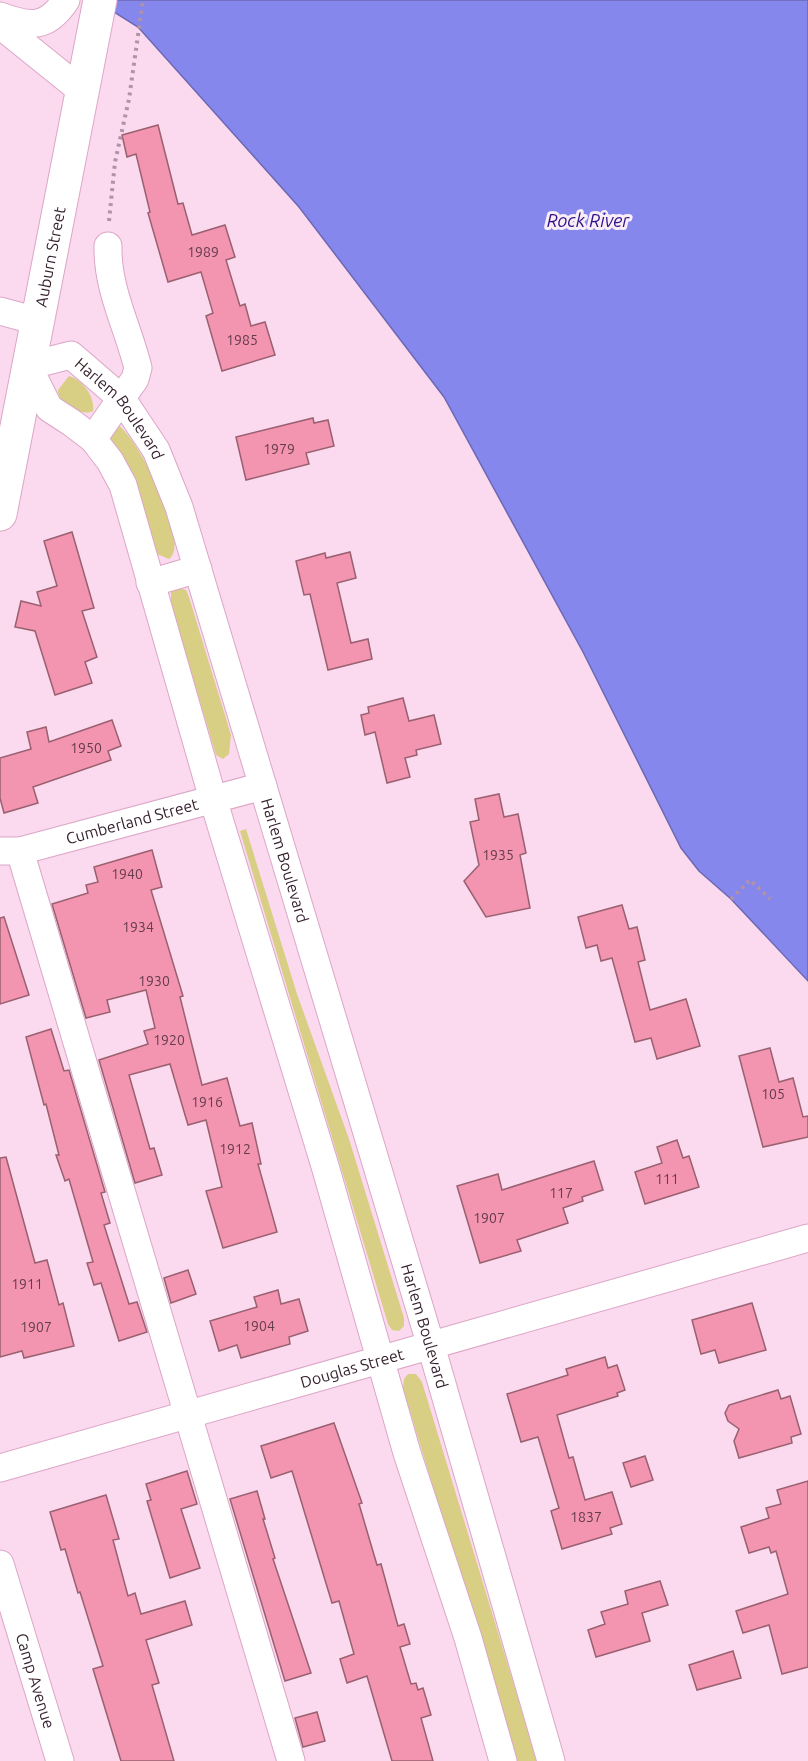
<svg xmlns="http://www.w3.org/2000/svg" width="808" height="1761" viewBox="0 0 808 1761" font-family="Ubuntu,sans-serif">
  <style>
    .green { fill: #d9cf84 }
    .water { fill: #8687ed; stroke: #6d68b3; stroke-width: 1.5 }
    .building { fill: #f394b0; stroke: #996070; stroke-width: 1.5 }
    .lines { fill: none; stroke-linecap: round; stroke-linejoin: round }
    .minor-casing { stroke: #dca6c7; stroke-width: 29 }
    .major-casing { stroke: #dca6c7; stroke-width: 35 }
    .path { stroke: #b093a5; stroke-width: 4; stroke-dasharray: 3 4.5; stroke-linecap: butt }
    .minor { stroke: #fff; stroke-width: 27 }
    .major { stroke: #fff; stroke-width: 33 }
    .labels { text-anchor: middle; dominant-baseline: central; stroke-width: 6; stroke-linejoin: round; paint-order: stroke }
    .number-label { font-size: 14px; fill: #643c4e }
    .street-label { font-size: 16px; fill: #341f2d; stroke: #f9eef5 }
    .water-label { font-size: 18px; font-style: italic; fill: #2f118b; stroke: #f9eef5 }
  </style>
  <rect width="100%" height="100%" fill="#fbd9ee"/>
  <g class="green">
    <path d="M 69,376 C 83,380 95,397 93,411 C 80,417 58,404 58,390 Z"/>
    <path d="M 118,425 C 138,438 192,543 169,559 L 157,554 L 129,467 L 108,436 Z"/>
    <path d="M 178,588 L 186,590 L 189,597 L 231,735 L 229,754 L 223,759 L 216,755 L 171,604 L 171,591 Z"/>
    <path d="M 246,829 L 297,994 L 349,1139 L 404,1318 L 404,1326 L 399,1331 L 392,1330 L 388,1324 L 240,831 Z"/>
    <path d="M 408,1374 L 416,1374 L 422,1382 L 537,1761 L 516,1761 L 403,1388 L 404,1379 Z"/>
  </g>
  <path class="water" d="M 95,0 L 808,0 L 808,981 L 731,899 L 699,871 L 681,848 L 583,652 L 444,397 L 299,207 L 138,27 Z"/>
  <g class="building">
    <path d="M 158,125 L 178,204 L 183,203 L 192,235 L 225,225 L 235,257 L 226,260 L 240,306 L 245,304 L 251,326 L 265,322 L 275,355 L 222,371 L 206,316 L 213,313 L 201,272 L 168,282 L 148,213 L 150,212 L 136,154 L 127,157 L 122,135 Z"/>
    <path d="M 313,418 L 314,423 L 328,420 L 334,446 L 306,453 L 309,464 L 246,480 L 236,437 Z"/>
    <path d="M 72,532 L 94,608 L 82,611 L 97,657 L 85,662 L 92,683 L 55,695 L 35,631 L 15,627 L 21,601 L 41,606 L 37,592 L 57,586 L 44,541 Z"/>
    <path d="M 350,552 L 356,578 L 337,583 L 351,643 L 368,639 L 372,659 L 328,670 L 310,594 L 304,595 L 296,561 L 325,553 L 326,558 Z"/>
    <path d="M 403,698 L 409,721 L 434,715 L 441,744 L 416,750 L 417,755 L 405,758 L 410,777 L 387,783 L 375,732 L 365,735 L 361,715 L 369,713 L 368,707 Z"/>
    <path d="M 112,720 L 121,746 L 108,751 L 111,760 L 33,787 L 38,803 L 4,813 L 0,798 L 0,758 L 31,749 L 27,732 L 46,727 L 49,742 Z"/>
    <path d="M 499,794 L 504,817 L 518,814 L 526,853 L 520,855 L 530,908 L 486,917 L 464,881 L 479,865 L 470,822 L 479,820 L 475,799 Z"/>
    <path d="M 152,850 L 162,887 L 151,890 L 183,996 L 180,997 L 202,1085 L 227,1078 L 240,1126 L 252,1123 L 261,1164 L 258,1164 L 277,1232 L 223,1248 L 206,1191 L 222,1187 L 206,1120 L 188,1125 L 170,1064 L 129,1075 L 150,1149 L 154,1148 L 162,1175 L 135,1183 L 99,1060 L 148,1044 L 144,1031 L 155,1028 L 146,990 L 107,1000 L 110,1012 L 86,1018 L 52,904 L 88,893 L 86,885 L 98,882 L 94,867 Z"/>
    <path d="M 622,905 L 629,929 L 637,927 L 645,960 L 638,962 L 650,1010 L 686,999 L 700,1046 L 657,1059 L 651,1038 L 635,1042 L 612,958 L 601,961 L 597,945 L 586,948 L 578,917 Z"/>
    <path d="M 4,917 L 29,995 L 0,1004 L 0,918 Z"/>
    <path d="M 51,1029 L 64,1071 L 69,1070 L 105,1192 L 101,1193 L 110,1223 L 104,1225 L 129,1304 L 137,1302 L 147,1332 L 119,1341 L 101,1283 L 94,1285 L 87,1263 L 93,1262 L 69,1179 L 65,1181 L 56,1155 L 59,1155 L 46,1104 L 44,1105 L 26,1037 Z"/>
    <path d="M 770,1048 L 779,1082 L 793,1078 L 803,1117 L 808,1116 L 808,1137 L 763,1147 L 739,1056 Z"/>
    <path d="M 677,1140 L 683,1158 L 689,1156 L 699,1187 L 645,1204 L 635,1172 L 662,1163 L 657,1147 Z"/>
    <path d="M 6,1157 L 35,1263 L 47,1260 L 59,1305 L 63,1303 L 74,1346 L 24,1358 L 22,1351 L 0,1357 L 0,1158 Z"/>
    <path d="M 594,1161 L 603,1190 L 582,1197 L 583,1201 L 563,1208 L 568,1223 L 517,1240 L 521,1251 L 480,1263 L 457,1186 L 498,1174 L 502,1190 Z"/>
    <path d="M 188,1270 L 196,1294 L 171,1303 L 164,1278 Z"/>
    <path d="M 278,1290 L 281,1304 L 299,1299 L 308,1331 L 289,1337 L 290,1344 L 241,1358 L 237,1345 L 219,1351 L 210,1321 L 257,1307 L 254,1297 Z"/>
    <path d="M 752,1303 L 766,1350 L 719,1363 L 715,1350 L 701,1354 L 692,1320 Z"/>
    <path d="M 605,1357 L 608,1368 L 617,1365 L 625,1390 L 617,1393 L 618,1396 L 557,1415 L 569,1458 L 573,1457 L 585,1500 L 612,1492 L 622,1524 L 610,1528 L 612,1534 L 562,1549 L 551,1511 L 559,1508 L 538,1437 L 521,1442 L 507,1394 L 568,1375 L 566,1369 Z"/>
    <path d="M 778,1390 L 781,1399 L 790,1396 L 801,1434 L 791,1437 L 792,1443 L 739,1458 L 734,1441 L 739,1429 L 728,1421 L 725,1413 L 729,1405 Z"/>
    <path d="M 334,1423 L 362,1503 L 359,1504 L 377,1565 L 381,1564 L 398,1626 L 404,1624 L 410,1644 L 400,1647 L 411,1684 L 416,1683 L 418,1690 L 423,1688 L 431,1715 L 421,1718 L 433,1761 L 392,1761 L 367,1676 L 347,1683 L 340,1659 L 354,1654 L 339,1601 L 332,1603 L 292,1471 L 271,1478 L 261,1446 Z"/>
    <path d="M 645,1456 L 653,1480 L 631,1487 L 623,1463 Z"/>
    <path d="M 187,1471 L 197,1504 L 181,1509 L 200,1568 L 170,1578 L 147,1501 L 151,1500 L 146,1484 Z"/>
    <path d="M 808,1481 L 808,1667 L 782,1674 L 769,1625 L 743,1633 L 736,1611 L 788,1594 L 776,1551 L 771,1553 L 769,1547 L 749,1553 L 741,1527 L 769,1518 L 766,1508 L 781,1504 L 777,1490 Z"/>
    <path d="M 257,1491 L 265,1519 L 263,1519 L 275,1558 L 273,1559 L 311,1673 L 285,1681 L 230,1499 Z"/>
    <path d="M 106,1495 L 119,1539 L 113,1540 L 128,1596 L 135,1593 L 141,1614 L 185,1601 L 192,1625 L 146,1640 L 159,1683 L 152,1685 L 174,1761 L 121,1761 L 93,1669 L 103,1666 L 80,1592 L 78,1593 L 65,1549 L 61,1550 L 50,1512 Z"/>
    <path d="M 660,1581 L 668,1605 L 642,1613 L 650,1641 L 596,1657 L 588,1630 L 605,1624 L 601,1612 L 628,1604 L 625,1591 Z"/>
    <path d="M 733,1651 L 741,1678 L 697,1690 L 689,1665 Z"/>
    <path d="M 317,1712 L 325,1741 L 303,1747 L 295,1718 Z"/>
  </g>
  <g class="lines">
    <defs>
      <g id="minor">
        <path d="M 0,16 C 30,27 47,29 66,0"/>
        <path d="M 0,25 L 82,91"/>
        <path d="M 0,311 L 37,321"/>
        <path d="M 93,439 L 135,379 L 138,368 C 128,327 107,289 108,246"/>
        <path d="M 150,583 L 198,569"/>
        <path id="s1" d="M 0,851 L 20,851 L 263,786"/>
        <path d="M 20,851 L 291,1761"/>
        <path id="s2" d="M 0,1468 L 808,1238"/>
        <path id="s3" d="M 0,1564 L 60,1761"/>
        <path id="s4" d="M 503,1761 L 468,1638 L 407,1453 L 325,1166 L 213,799 L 123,485 L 110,461 L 93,439 L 72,423 L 49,408 L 28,366 L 71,355 L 122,399 L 156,450 L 179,507 L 431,1346 L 551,1761"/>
      </g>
      <g id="major">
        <path id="s5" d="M 0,514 L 100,0"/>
      </g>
    </defs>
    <use href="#minor" class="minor-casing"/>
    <use href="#major" class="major-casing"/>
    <g class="path">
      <path d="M 109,221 L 115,162 L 129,99 L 143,0"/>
      <path d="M 731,899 L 750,880 L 770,899"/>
    </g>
    <use href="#minor" class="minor"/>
    <use href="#major" class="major"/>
  </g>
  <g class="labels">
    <g class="number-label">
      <text x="203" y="252">1989</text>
      <text x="242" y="340">1985</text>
      <text x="279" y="449">1979</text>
      <text x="86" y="748">1950</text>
      <text x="498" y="855">1935</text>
      <text x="127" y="874">1940</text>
      <text x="138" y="927">1934</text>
      <text x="154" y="981">1930</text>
      <text x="169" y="1040">1920</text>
      <text x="773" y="1094">105</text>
      <text x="207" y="1102">1916</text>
      <text x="235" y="1149">1912</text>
      <text x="667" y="1179">111</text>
      <text x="561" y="1193">117</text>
      <text x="489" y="1218">1907</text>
      <text x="27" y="1284">1911</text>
      <text x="259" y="1326">1904</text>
      <text x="36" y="1327">1907</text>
      <text x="586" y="1517">1837</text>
    </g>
    <g class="street-label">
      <text stroke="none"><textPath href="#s5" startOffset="262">Auburn Street</textPath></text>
      <text stroke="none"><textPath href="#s4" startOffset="1605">Harlem Boulevard</textPath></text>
      <text stroke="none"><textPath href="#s1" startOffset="136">Cumberland Street</textPath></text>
      <text stroke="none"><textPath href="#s4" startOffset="2091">Harlem Boulevard</textPath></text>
      <text stroke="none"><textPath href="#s4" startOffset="2577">Harlem Boulevard</textPath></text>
      <text stroke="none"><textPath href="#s2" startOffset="366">Douglas Street</textPath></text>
      <text stroke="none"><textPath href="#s3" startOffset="122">Camp Avenue</textPath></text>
    </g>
    <g class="water-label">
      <text x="588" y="220">Rock River</text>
    </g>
  </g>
</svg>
